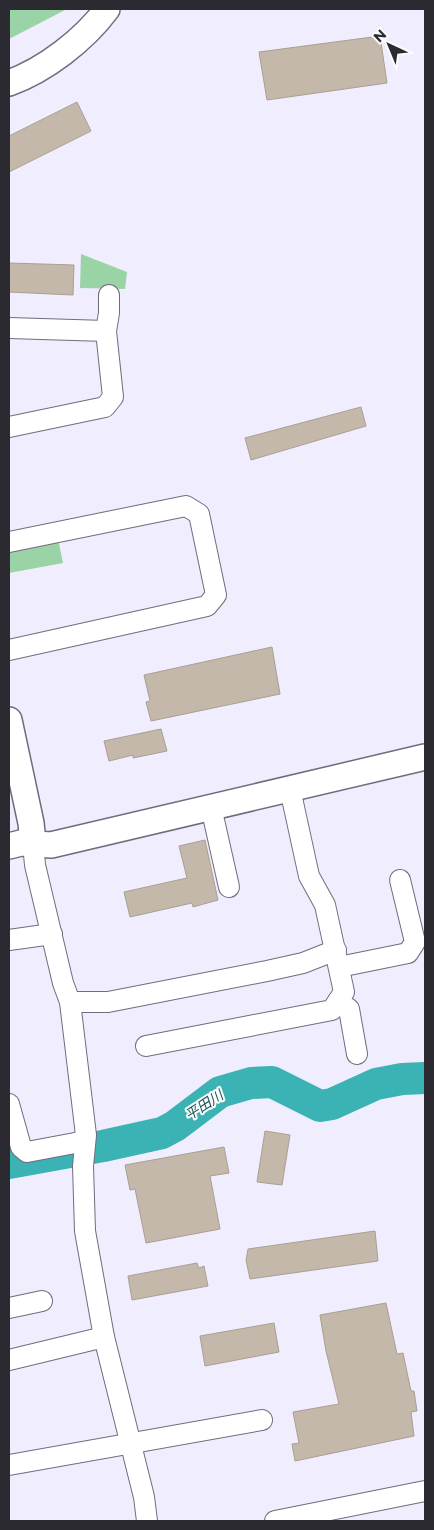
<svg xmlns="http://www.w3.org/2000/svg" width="434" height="1530" viewBox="0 0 434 1530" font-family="Montserrat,'Noto Sans JP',sans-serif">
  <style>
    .green { fill: #9ad3a5 }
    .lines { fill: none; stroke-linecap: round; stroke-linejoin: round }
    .river { stroke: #3bb2b4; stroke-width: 32 }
    .building { fill: #c4b8ab; stroke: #aa9f92 }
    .minor-casing { stroke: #6f6d7c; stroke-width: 22 }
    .tertiary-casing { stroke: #6f6d7c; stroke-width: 28 }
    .minor { stroke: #fff; stroke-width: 20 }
    .tertiary { stroke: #fff; stroke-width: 25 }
    .labels { text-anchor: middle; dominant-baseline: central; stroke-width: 4; stroke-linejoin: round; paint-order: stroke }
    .water-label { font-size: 14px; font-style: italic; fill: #115556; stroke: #fcfcfc }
  </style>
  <rect width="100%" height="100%" fill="#efedfe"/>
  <g class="green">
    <path d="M 9,9 L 67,9 L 9,39 Z"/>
    <path d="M 81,254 L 127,272 L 125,289 L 80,288 Z"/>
    <path d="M 58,539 L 63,563 L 9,573 L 9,549 Z"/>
  </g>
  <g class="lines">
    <path class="river" d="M 9,1163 L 103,1146 L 162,1133 L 175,1126 L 220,1092 L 251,1083 L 272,1082 L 320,1106 L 332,1104 L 376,1084 L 402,1079 L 425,1078"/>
  </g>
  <g class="building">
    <path d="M 380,36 L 387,83 L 267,100 L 259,52 Z"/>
    <path d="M 77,102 L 91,131 L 9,172 L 9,136 Z"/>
    <path d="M 9,263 L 74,265 L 73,295 L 9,292 Z"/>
    <path d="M 361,407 L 366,426 L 251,460 L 245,438 Z"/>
    <path d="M 272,647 L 280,694 L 151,721 L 146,702 L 150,701 L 144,675 Z"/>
    <path d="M 161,729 L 167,751 L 133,758 L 133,755 L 109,761 L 104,741 Z"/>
    <path d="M 205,840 L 218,900 L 193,907 L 192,903 L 130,917 L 124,892 L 187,878 L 179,846 Z"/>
    <path d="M 265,1131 L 290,1135 L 282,1185 L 257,1182 Z"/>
    <path d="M 224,1147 L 229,1173 L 210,1176 L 220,1229 L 146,1243 L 135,1189 L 130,1190 L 125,1165 Z"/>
    <path d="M 375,1231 L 378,1261 L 250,1279 L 246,1260 L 248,1249 Z"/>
    <path d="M 197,1263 L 199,1268 L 204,1266 L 208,1286 L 132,1300 L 128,1276 Z"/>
    <path d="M 386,1303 L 397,1354 L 403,1353 L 411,1391 L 414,1391 L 417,1411 L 411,1412 L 414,1436 L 295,1461 L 292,1444 L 299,1443 L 293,1412 L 339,1404 L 326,1351 L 320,1315 Z"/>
    <path d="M 274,1323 L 279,1352 L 205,1366 L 200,1336 Z"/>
  </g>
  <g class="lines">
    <defs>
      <g id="minor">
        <path d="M 9,328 L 106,331"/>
        <path d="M 9,427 L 105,407 L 113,397 L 106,331 L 109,313 L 109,295"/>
        <path d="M 9,542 L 186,506 L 199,514 L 216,595 L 207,606 L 9,650"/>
        <path d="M 211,807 L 229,887"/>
        <path d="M 33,843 L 35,865 L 63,983 L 70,1002 L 86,1135 L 83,1166 L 85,1231 L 104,1337 L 144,1497 L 147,1521"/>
        <path d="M 9,940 L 52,934"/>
        <path d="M 339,967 L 408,953 L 415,942 L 400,880"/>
        <path d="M 338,1001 L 349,1009 L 357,1054"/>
        <path d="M 70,1002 L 108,1002 L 267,971 L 303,963 L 336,950"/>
        <path d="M 146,1046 L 332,1010 L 344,992 L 325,905 L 309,876 L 290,789"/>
        <path d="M 9,1104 L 21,1147 L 27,1152 L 75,1143 L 85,1140"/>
        <path d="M 9,1308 L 42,1301"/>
        <path d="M 9,1360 L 104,1337"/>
        <path d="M 9,1465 L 262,1420"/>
        <path d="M 275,1521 L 425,1491"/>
      </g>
      <g id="tertiary">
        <path d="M 9,83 C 45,70 84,40 107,9"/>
        <path d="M 9,720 L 31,823 L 33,843"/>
        <path d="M 9,846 L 21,843 L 51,845 L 425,757"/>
      </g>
    </defs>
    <use href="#minor" class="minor-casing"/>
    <use href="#tertiary" class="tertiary-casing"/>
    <use href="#minor" class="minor"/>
    <use href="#tertiary" class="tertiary"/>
  </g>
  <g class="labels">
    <g class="water-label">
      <text transform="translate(204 1105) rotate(-33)">平田川</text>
    </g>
  </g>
  <rect width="434" height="1530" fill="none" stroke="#2b2a30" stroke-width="20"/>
  <g transform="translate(389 45) rotate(316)" stroke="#fcfcfc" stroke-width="4" paint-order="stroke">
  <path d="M0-4L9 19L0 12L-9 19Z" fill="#2b2a30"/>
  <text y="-8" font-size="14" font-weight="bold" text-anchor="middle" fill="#2b2a30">N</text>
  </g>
</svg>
